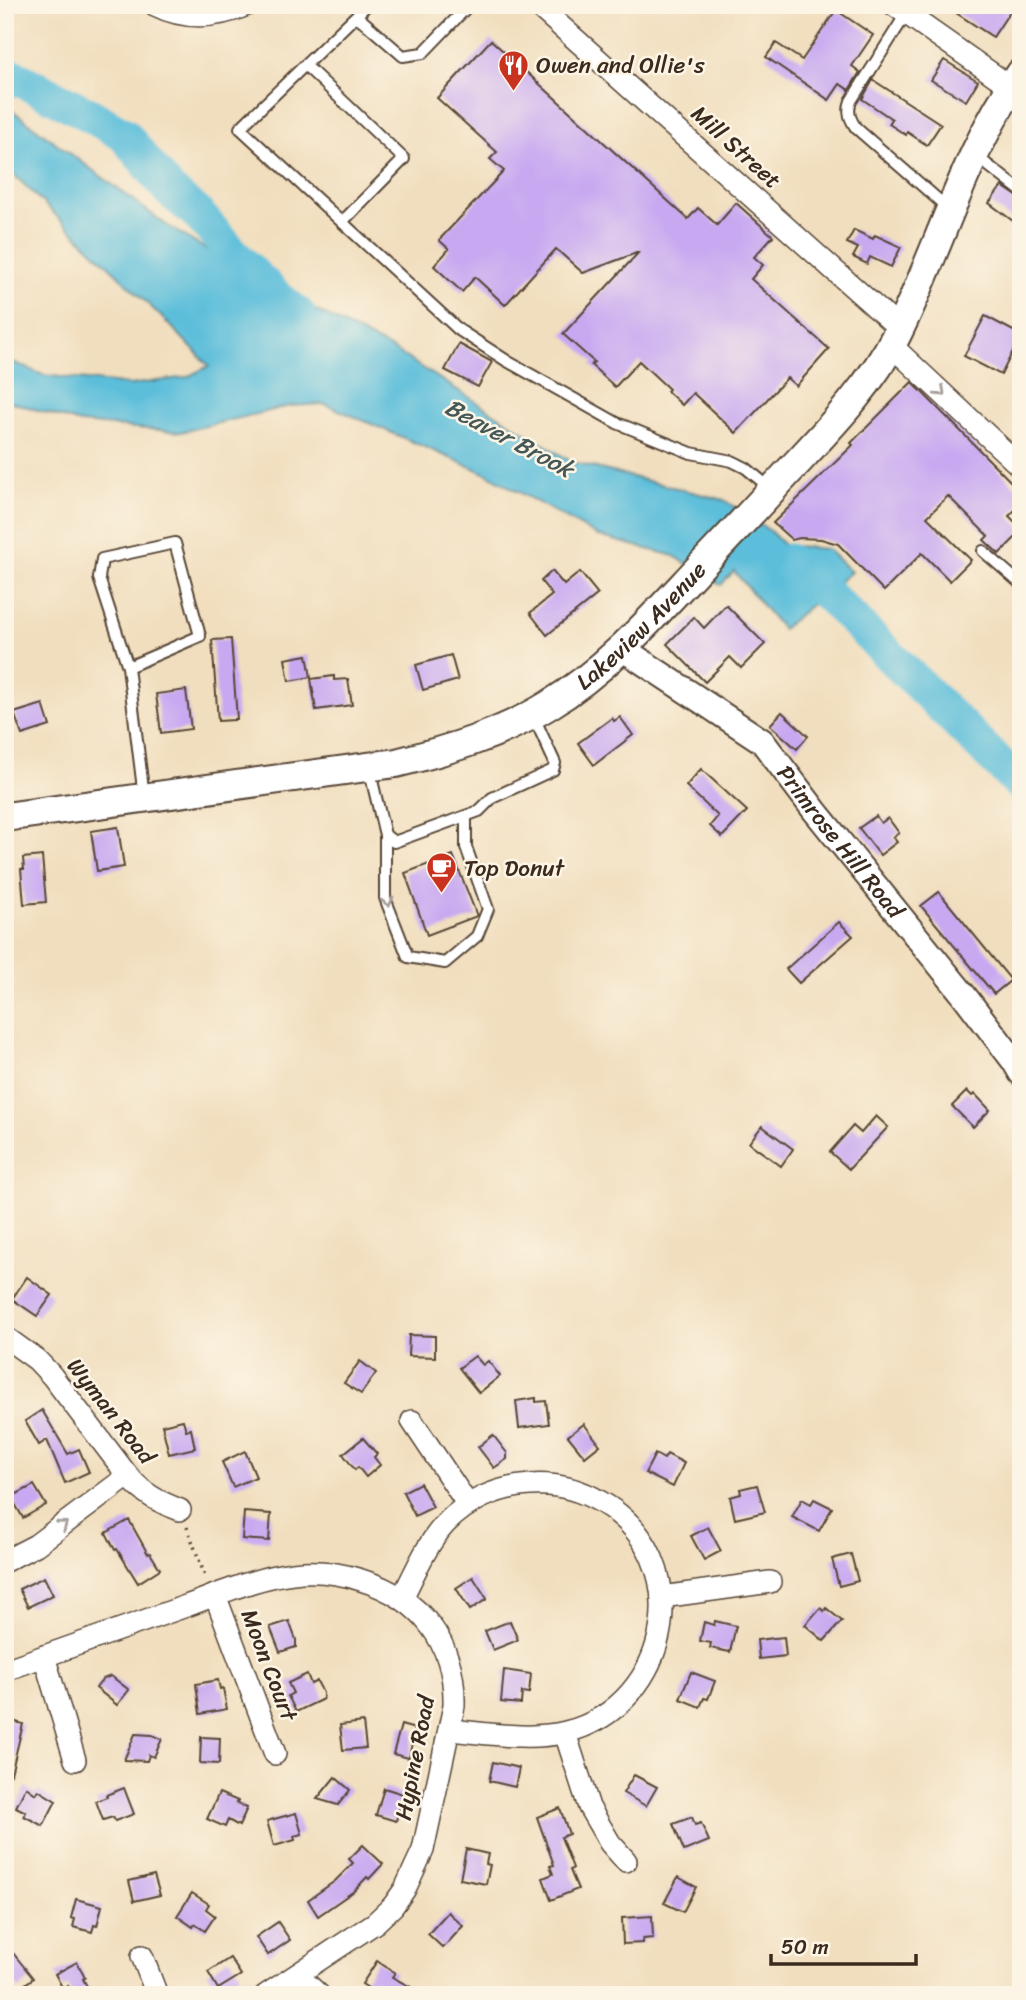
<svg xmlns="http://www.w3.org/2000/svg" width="1026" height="2000" viewBox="0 0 1026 2000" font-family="Sriracha,sans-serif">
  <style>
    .water { fill: #5cbeda; stroke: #4c747c; stroke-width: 2 }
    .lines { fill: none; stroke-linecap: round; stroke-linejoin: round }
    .river { stroke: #5cbeda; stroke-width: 35 }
    .building { fill: #c8a9f1 }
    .service-casing { stroke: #564536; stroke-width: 14 }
    .minor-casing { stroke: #564536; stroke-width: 24 }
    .tertiary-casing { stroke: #564536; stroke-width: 28 }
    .secondary-casing { stroke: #564536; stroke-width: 32 }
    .path { stroke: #564536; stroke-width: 3.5; stroke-dasharray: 2 5; stroke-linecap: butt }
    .service { stroke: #fff; stroke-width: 10 }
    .minor { stroke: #fff; stroke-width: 21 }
    .tertiary { stroke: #fff; stroke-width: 24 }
    .secondary { stroke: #fff; stroke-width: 28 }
    .oneway { stroke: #a79f9a }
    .labels { text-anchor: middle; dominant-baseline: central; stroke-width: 5; stroke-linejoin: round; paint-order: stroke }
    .poi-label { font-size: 23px; fill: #3b2a1e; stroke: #fcf5e5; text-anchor: start }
    .street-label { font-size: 23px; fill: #3b2a1e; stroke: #fcf5e5 }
    .water-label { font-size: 24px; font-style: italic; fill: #455656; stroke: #fcf5e5 }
  </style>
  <rect width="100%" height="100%" fill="#fcf5e5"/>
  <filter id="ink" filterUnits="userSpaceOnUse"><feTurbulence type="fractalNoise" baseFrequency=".0143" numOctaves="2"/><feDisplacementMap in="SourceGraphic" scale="14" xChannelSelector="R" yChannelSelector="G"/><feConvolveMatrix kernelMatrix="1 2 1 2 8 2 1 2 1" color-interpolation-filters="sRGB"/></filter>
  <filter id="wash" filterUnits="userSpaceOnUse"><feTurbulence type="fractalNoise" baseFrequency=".00686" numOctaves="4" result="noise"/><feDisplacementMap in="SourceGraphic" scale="28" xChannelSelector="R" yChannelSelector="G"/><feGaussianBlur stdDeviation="1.57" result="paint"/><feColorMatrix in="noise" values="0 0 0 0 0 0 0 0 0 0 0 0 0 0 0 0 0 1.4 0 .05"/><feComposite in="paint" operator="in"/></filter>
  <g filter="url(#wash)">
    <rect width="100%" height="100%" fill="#f1debe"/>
    <path class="water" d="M 5,105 L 168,226 L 249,276 L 394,350 L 572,462 L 724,500 L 770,531 L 784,545 L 827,549 L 851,572 L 782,629 L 734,571 L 721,585 L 674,556 L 598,536 L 485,473 L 325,404 L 290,406 L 181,432 L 80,423 L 5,400 L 5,357 L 13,362 L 43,375 L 130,385 L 187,377 L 209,366 L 173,328 L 5,166 Z"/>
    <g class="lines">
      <g class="river">
        <path d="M 5,72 L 88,114 L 124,135 L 170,191 L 196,212 L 235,256 L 278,298 L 299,315"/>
        <path d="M 789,561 L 827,594 L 1021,785"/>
      </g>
    </g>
    <g id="blocks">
      <g class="building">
        <path d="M 944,5 L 1014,5 L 993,37 Z"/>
        <path d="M 836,10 L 873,35 L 852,66 L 860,72 L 849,90 L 840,84 L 829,100 L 766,57 L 776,43 L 802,60 Z"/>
        <path d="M 491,40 L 688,219 L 698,208 L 717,225 L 736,203 L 773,236 L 754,257 L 763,265 L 751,279 L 829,349 L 796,386 L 787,378 L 736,433 L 693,393 L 682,405 L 667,391 L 669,389 L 639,361 L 615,387 L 591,365 L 594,362 L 563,334 L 639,252 L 583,273 L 556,249 L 505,305 L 475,277 L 462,292 L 434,266 L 449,249 L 439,240 L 504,171 L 490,159 L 497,152 L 437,98 Z"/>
        <path d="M 944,60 L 978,81 L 966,101 L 931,80 Z"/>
        <path d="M 873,80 L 941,124 L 927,145 L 907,132 L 906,135 L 889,124 L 892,119 L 862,99 Z"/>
        <path d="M 1002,186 L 1021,199 L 1021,227 L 989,203 Z"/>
        <path d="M 854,230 L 873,239 L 875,235 L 901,247 L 891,267 L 870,257 L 867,264 L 853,257 L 858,248 L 847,243 Z"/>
        <path d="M 985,316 L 1021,335 L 1001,375 L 964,356 Z"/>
        <path d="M 459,344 L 492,362 L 478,387 L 445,370 Z"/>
        <path d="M 912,382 L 1021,492 L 1021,504 L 1009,516 L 1021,528 L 1021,532 L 999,554 L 984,540 L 988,536 L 948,496 L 927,517 L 971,560 L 950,581 L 922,553 L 884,591 L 838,544 L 821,539 L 800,538 L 792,540 L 773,523 L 853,445 L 851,443 Z"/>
        <path d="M 552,571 L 564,585 L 580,572 L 598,594 L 547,635 L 530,613 L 552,595 L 541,581 Z"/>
        <path d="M 726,605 L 765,644 L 741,668 L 730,657 L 705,682 L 667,644 L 694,617 L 704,628 Z"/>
        <path d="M 231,639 L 237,719 L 234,719 L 234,720 L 218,721 L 212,640 Z"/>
        <path d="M 307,655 L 311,677 L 289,681 L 285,659 Z"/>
        <path d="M 451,655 L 458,680 L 423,690 L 416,665 Z"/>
        <path d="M 334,676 L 334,680 L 348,679 L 352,705 L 316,710 L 311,679 Z"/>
        <path d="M 186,690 L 191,729 L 161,733 L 156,694 Z"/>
        <path d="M 43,704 L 50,726 L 22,735 L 14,713 Z"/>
        <path d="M 782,712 L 808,736 L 797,749 L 770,725 Z"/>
        <path d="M 620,717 L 633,735 L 594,765 L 578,743 L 612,718 L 614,721 Z"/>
        <path d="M 701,769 L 747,811 L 722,837 L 710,826 L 718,816 L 686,786 Z"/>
        <path d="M 876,816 L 881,823 L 888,818 L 899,833 L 893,837 L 897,842 L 880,855 L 859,828 Z"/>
        <path d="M 118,827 L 124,867 L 97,871 L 91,831 Z"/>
        <path d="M 453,855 L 477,916 L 427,935 L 405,873 Z"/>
        <path d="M 42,856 L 46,902 L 24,904 L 21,869 L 24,869 L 23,858 Z"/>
        <path d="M 939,892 L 1011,980 L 994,994 L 921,906 Z"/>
        <path d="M 839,922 L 853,936 L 799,983 L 786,969 Z"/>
        <path d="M 967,1091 L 972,1096 L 975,1094 L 990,1110 L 973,1127 L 952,1106 Z"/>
        <path d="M 876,1116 L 888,1127 L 849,1169 L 830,1152 L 853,1126 L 861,1133 Z"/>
        <path d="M 762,1126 L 793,1149 L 781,1166 L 749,1143 Z"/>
        <path d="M 27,1277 L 52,1295 L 37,1316 L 12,1299 Z"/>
        <path d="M 409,1335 L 435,1336 L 435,1357 L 408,1356 Z"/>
        <path d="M 475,1356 L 483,1365 L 488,1361 L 500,1376 L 479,1393 L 459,1368 Z"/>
        <path d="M 360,1361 L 376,1373 L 361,1394 L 344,1383 Z"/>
        <path d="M 536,1398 L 536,1402 L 546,1401 L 549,1424 L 519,1428 L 516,1401 Z"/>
        <path d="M 42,1410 L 68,1454 L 79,1449 L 89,1472 L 65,1483 L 47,1440 L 39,1445 L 25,1421 Z"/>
        <path d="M 183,1420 L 186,1430 L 191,1429 L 195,1448 L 169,1454 L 162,1425 Z"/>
        <path d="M 584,1424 L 600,1445 L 585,1457 L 568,1436 Z"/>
        <path d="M 493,1435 L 507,1453 L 507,1459 L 494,1468 L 478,1447 Z"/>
        <path d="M 363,1438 L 377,1454 L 374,1457 L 380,1465 L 366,1477 L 358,1467 L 355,1470 L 343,1454 Z"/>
        <path d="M 245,1451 L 256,1477 L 233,1487 L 222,1462 Z"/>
        <path d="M 655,1454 L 664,1459 L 667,1454 L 684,1463 L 673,1487 L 645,1473 Z"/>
        <path d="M 420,1483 L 433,1507 L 415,1516 L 403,1492 Z"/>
        <path d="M 34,1485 L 46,1505 L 23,1518 L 11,1497 Z"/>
        <path d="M 757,1485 L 765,1512 L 735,1519 L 730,1497 L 741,1494 L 740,1489 Z"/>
        <path d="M 802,1499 L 811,1504 L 814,1499 L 832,1508 L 819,1531 L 792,1517 Z"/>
        <path d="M 244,1512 L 271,1514 L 269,1541 L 242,1539 Z"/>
        <path d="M 129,1520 L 148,1554 L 150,1553 L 160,1569 L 138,1583 L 117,1549 L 115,1550 L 106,1533 Z"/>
        <path d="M 708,1527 L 721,1551 L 704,1560 L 691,1536 Z"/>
        <path d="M 851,1554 L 858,1581 L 839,1586 L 832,1559 Z"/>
        <path d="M 44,1577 L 53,1595 L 28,1607 L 19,1589 Z"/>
        <path d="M 473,1577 L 487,1599 L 470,1610 L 456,1588 Z"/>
        <path d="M 820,1608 L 824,1611 L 826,1608 L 842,1621 L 824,1641 L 805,1625 Z"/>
        <path d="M 289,1621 L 296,1640 L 296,1647 L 280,1652 L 270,1627 Z"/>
        <path d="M 510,1621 L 518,1640 L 493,1650 L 485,1631 Z"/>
        <path d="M 715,1621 L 736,1626 L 730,1652 L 710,1648 L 711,1643 L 700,1641 L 704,1622 L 714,1625 Z"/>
        <path d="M 784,1637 L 786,1656 L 759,1659 L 757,1640 Z"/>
        <path d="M 504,1670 L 531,1674 L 529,1693 L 522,1692 L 521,1704 L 501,1702 Z"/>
        <path d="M 691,1672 L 715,1681 L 708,1699 L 704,1698 L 700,1707 L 680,1699 Z"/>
        <path d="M 307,1674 L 311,1684 L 317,1681 L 323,1693 L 323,1699 L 296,1712 L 288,1696 L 293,1693 L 288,1683 Z"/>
        <path d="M 111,1676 L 129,1690 L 117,1705 L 96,1688 L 103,1679 Z"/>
        <path d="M 218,1680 L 220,1689 L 223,1688 L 227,1709 L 200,1714 L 196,1684 Z"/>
        <path d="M 5,1719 L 23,1724 L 11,1774 L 5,1773 Z"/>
        <path d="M 363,1722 L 366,1748 L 343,1750 L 340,1725 Z"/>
        <path d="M 401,1725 L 415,1729 L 409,1758 L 393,1754 Z"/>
        <path d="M 135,1734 L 152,1735 L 162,1739 L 154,1757 L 149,1755 L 147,1761 L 124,1760 Z"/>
        <path d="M 201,1737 L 220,1738 L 219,1764 L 200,1763 Z"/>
        <path d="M 493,1762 L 519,1768 L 515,1787 L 489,1781 Z"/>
        <path d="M 634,1775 L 657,1787 L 646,1806 L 623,1793 Z"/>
        <path d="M 335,1777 L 350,1790 L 338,1805 L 317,1799 Z"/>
        <path d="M 26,1787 L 36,1794 L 38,1790 L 56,1801 L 43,1826 L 24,1816 L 26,1812 L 16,1807 Z"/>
        <path d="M 124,1788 L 134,1814 L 115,1821 L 113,1817 L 103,1820 L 96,1801 L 107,1797 L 106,1795 Z"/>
        <path d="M 384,1788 L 403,1794 L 396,1821 L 376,1815 Z"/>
        <path d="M 219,1793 L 238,1801 L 236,1803 L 247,1808 L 239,1826 L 228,1820 L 225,1827 L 207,1819 Z"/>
        <path d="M 560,1808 L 569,1834 L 561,1837 L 573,1868 L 570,1870 L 578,1889 L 551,1900 L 543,1878 L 553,1874 L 550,1866 L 554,1865 L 537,1817 Z"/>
        <path d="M 296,1813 L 302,1834 L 294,1836 L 295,1840 L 274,1846 L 267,1821 Z"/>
        <path d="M 692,1817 L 695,1825 L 701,1823 L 709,1841 L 684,1851 L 673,1824 Z"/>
        <path d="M 363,1845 L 383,1864 L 369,1879 L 367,1877 L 354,1891 L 318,1916 L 308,1900 L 335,1881 L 353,1863 L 349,1859 Z"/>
        <path d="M 466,1849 L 488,1854 L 486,1864 L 490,1865 L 486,1884 L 460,1879 Z"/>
        <path d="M 154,1875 L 160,1895 L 134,1901 L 129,1881 Z"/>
        <path d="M 678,1877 L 696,1887 L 683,1912 L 664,1903 Z"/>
        <path d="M 192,1893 L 209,1904 L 206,1909 L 215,1916 L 205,1931 L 195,1924 L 193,1927 L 177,1916 Z"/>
        <path d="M 76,1899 L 102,1906 L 97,1926 L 94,1925 L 92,1932 L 73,1927 L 75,1919 L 71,1918 Z"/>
        <path d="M 448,1912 L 463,1926 L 443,1948 L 428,1934 Z"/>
        <path d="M 652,1916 L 653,1938 L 643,1939 L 643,1943 L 623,1944 L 622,1918 Z"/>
        <path d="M 278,1922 L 290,1940 L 268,1955 L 256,1937 Z"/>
        <path d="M 5,1943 L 33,1978 L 19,1989 L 14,1983 L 12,1985 L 5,1976 Z"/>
        <path d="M 230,1958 L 241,1975 L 218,1989 L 208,1972 Z"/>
        <path d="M 377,1961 L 395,1973 L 392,1977 L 425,1995 L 379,1995 L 362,1984 Z"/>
        <path d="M 77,1962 L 85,1978 L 83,1979 L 89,1990 L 80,1995 L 72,1995 L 68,1986 L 63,1989 L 55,1974 Z"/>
      </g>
    </g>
  </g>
  <g filter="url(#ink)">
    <use href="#blocks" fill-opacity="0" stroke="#564536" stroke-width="2"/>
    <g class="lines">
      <defs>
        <g id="service">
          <path d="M 367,5 L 240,128 L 459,330 L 507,361 L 617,423 L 691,453 L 732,461 L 746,468 L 770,488"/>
          <path d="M 906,14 L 851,101 C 847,112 850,119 856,128 L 950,210"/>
          <path d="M 357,16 L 403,56 L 423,53 L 469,5"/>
          <path d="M 305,65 L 404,159 L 342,222"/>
          <path d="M 976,156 L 1021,191"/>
          <path d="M 983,551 L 1021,584"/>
          <path d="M 128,667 L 99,578 L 102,559 L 175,543 L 200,636 L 128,667 L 144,797"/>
          <path d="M 369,768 L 385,835 L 394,842 L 479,811 L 492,798 L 553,770 L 555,763 L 533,715"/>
          <path d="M 385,835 L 385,898 L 408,957 L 445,963 L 477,936 L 488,909 L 466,847 L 466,816"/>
        </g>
        <g id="minor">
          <path d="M 155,5 C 185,20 217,18 247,5"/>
          <path d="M 537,5 L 900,329"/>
          <path d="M 894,5 L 1011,87"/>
          <path d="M 891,345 L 1021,467"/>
          <path d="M 5,1337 L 37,1360 L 52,1376 L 128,1476 C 145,1495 157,1501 180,1510"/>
          <path d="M 412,1421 L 468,1505"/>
          <path d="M 5,1561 L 36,1545 L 128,1476"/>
          <path d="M 215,1595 L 275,1754"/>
          <path d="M 662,1597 L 770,1582"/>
          <path d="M 402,1598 C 415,1573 426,1545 445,1524 C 467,1501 497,1487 530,1485 C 555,1483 579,1489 601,1502 C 699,1558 673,1705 566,1732 C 531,1741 485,1733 449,1730"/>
          <path d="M 44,1656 L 75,1760"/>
          <path d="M 5,1670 C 66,1648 126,1627 186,1606 C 220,1594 257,1577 293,1573 C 316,1570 339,1573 361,1580 C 421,1598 456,1643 454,1706 L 423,1850 L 405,1889 L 393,1906 L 375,1923 L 266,1995"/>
          <path d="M 565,1733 L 589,1807 L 610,1843 L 626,1861"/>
          <path d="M 142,1956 L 157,1995"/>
          <path d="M 297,1975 L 319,1995"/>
        </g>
        <g id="tertiary">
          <path id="s1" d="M 623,649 L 762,741 L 815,811 L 963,994 L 1014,1061 L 1021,1073"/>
        </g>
        <g id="secondary">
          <path id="s2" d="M 5,817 L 396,763 C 449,750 502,734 549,705 C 601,673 642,629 683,585 C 712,554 741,524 770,492 C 813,444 867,394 896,336 C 940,249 964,153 1021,73"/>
        </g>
      </defs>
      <use href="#service" class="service-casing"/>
      <use href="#minor" class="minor-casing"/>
      <use href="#tertiary" class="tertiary-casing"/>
      <use href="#secondary" class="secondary-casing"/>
      <path class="path" d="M 187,1527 L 206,1579"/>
      <use href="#service" class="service"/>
      <use href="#minor" class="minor"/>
      <use href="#tertiary" class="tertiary"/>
      <use href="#secondary" class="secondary"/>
    </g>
    <defs><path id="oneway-chevron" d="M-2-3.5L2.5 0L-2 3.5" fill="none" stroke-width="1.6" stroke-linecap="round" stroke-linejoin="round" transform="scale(1.75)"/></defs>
    <g class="oneway">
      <use href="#oneway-chevron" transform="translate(941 392) rotate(43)"/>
      <use href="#oneway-chevron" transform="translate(388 902) rotate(75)"/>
      <use href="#oneway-chevron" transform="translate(63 1525) rotate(-37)"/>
    </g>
  </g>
  <defs>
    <symbol id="restaurant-pin" viewBox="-11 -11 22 30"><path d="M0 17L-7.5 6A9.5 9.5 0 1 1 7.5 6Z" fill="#c8321e" stroke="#fcf5e5"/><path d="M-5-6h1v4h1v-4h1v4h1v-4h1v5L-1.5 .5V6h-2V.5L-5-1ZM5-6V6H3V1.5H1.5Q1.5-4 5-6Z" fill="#fff"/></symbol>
    <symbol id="cafe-pin" viewBox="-11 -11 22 30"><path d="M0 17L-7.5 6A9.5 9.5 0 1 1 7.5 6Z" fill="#c8321e" stroke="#fcf5e5"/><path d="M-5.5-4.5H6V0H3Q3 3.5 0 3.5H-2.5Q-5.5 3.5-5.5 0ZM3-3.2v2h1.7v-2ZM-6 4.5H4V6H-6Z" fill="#fff"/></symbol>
  </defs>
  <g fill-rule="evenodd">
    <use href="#restaurant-pin" x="496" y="48" width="35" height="47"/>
    <use href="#cafe-pin" x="424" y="850" width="35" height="47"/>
  </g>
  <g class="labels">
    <g class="poi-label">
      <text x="536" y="65">Owen and Ollie's</text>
      <text x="464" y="868">Top Donut</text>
    </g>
    <g class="street-label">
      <text transform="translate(736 147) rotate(42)">Mill Street</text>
      <text stroke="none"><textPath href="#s2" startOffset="681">Lakeview Avenue</textPath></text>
      <text stroke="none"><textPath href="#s1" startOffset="294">Primrose Hill Road</textPath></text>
      <text transform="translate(111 1411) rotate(52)">Wyman Road</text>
      <text transform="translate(269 1665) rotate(69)">Moon Court</text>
      <text transform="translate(415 1758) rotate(-79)">Hypine Road</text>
    </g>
    <g class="water-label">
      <text transform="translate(509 438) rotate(28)">Beaver Brook</text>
    </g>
  </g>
  <rect width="1026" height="2000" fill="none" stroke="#fcf5e5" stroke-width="28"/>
  <path d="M771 1954v10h145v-10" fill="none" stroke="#3b2a1e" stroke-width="3.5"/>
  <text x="781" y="1954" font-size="21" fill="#3b2a1e" stroke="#fcf5e5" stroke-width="5" paint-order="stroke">50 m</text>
</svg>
